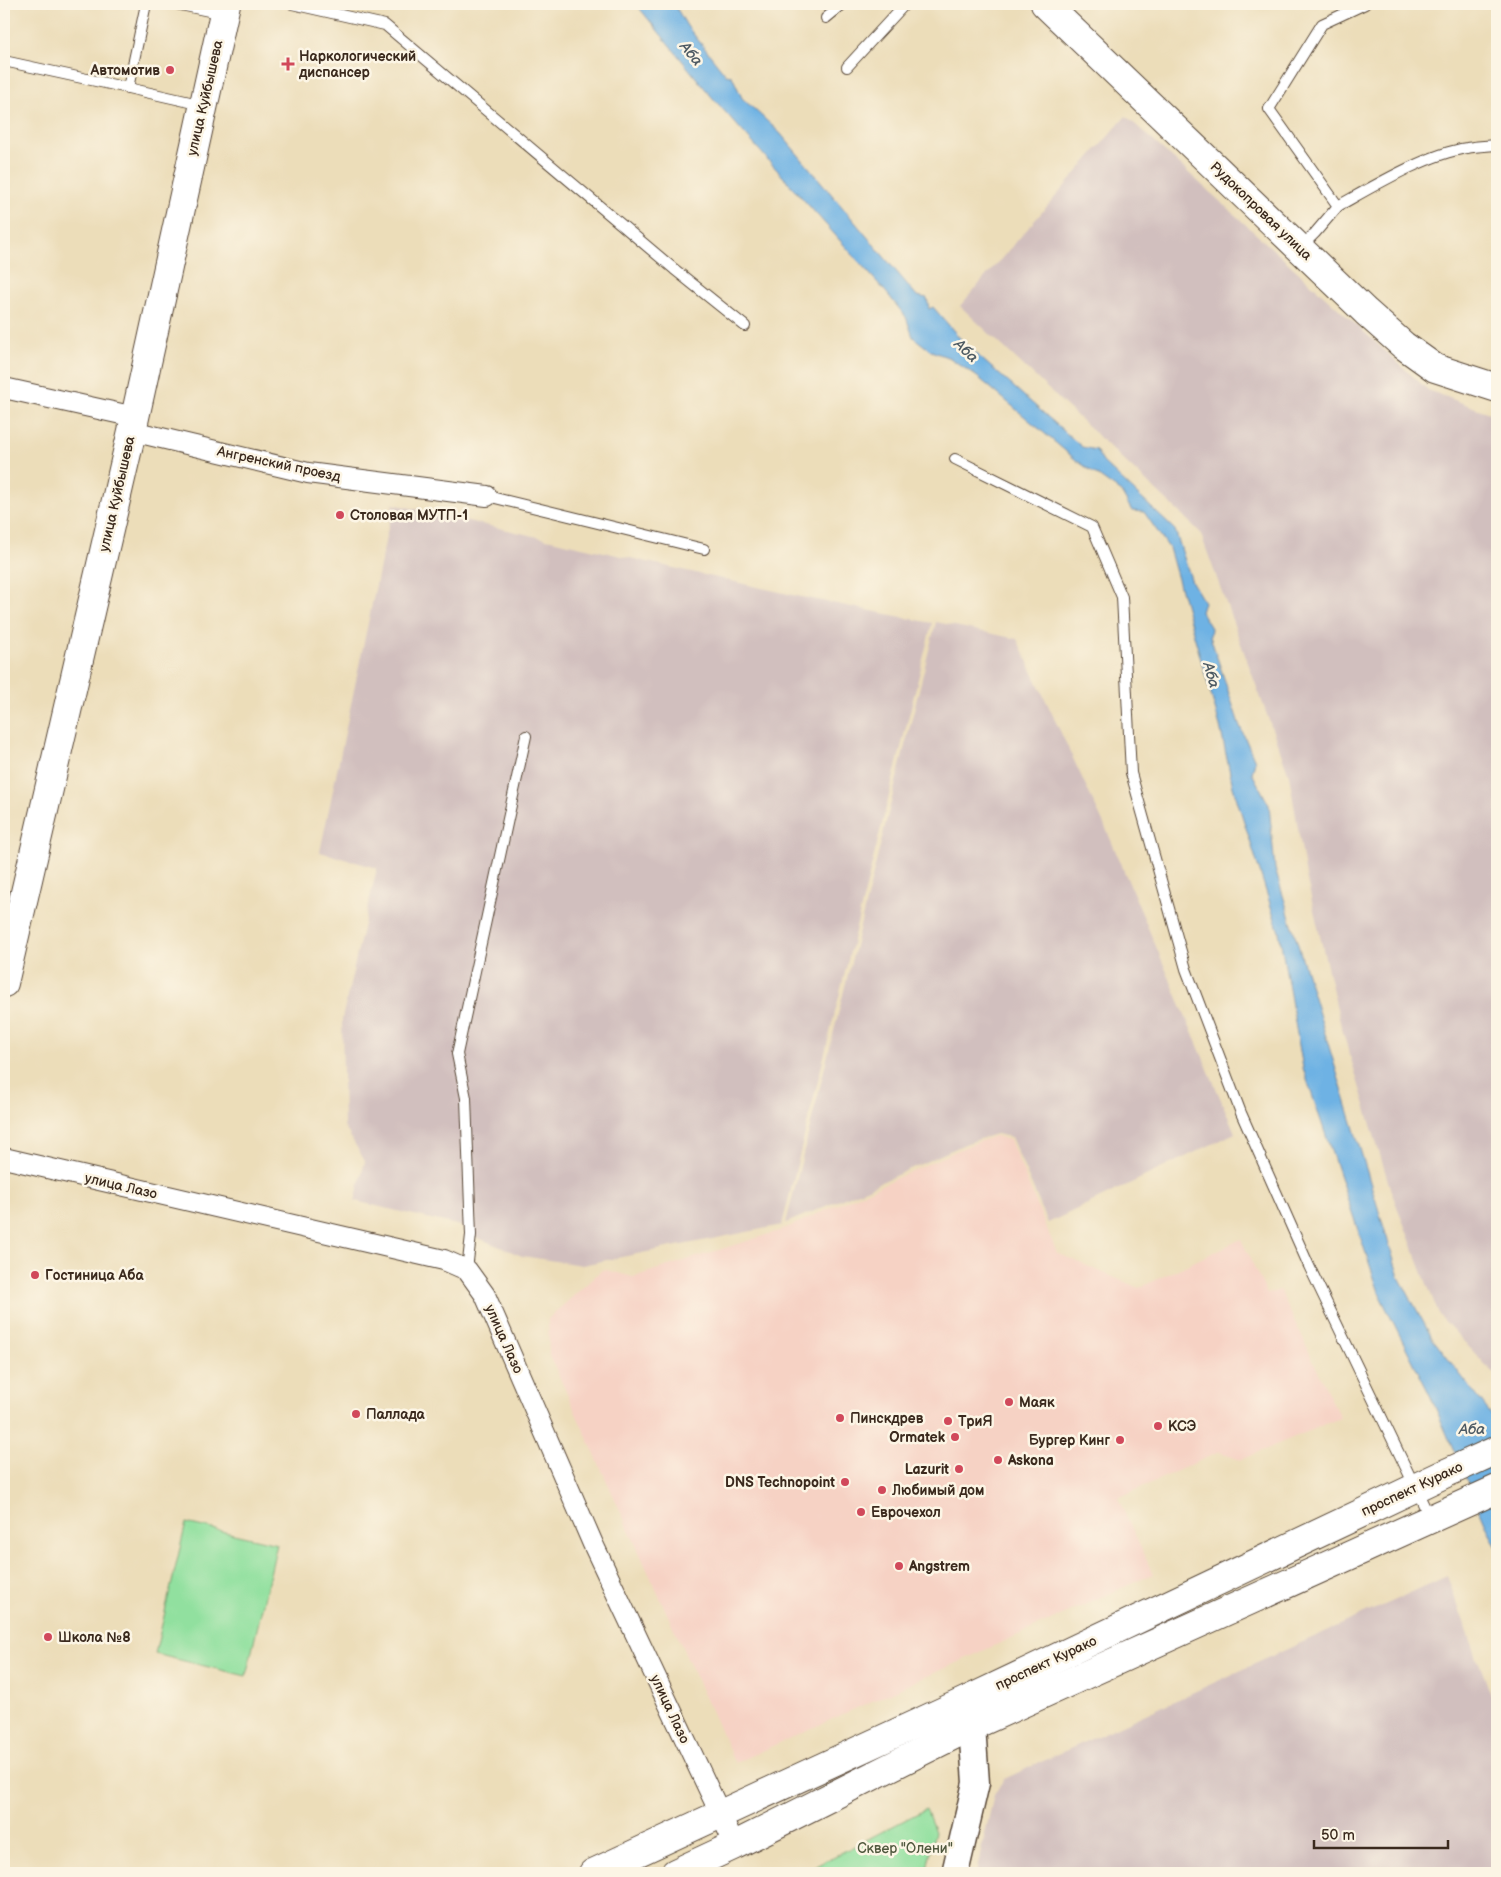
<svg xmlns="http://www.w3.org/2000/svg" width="1501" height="1877" viewBox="0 0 1501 1877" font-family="'Balsamiq Sans',sans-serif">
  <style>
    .built { fill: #f6d2c4 }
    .industrial { fill: #d1bfbe }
    .green { fill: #91e09f; stroke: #66855e }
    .water { fill: #6eb2e4; stroke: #546e81 }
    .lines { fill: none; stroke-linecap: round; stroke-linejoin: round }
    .service-casing { stroke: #564535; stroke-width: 12 }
    .minor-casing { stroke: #564535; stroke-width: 22 }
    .tertiary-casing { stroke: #564535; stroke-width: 29 }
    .secondary-casing { stroke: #564535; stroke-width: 30 }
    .primary-casing { stroke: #564535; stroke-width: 30 }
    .service { stroke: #fff; stroke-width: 10 }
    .minor { stroke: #fff; stroke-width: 20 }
    .tertiary { stroke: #fff; stroke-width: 26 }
    .secondary { stroke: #fff; stroke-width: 28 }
    .primary { stroke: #fff; stroke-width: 28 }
    .poi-dot { fill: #d1495b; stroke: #fcf5e5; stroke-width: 2 }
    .labels { text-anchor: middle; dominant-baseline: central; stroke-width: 5; stroke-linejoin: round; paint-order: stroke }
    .poi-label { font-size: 14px; font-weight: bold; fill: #3b2a1e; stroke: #fcf5e5; text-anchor: start }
    .street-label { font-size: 14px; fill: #3b2a1e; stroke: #fcf5e5 }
    .park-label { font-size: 14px; fill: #50583e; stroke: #fcf5e5 }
    .water-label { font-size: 15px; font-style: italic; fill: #4d5a63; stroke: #fcf5e5 }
  </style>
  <rect width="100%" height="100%" fill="#fcf5e5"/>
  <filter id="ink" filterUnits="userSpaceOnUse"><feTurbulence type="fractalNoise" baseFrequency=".02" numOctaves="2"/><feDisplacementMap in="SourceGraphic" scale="10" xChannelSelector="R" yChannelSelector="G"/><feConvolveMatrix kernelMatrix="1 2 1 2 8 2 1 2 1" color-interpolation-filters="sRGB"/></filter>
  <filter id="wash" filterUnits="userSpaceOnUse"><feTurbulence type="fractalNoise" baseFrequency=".0096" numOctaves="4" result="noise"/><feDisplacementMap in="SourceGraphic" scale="20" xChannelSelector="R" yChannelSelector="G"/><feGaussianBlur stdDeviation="1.12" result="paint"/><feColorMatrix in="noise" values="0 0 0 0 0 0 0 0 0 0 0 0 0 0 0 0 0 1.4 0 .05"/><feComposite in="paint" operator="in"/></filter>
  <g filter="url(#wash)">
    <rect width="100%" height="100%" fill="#ecddb9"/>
    <path class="built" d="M 995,1136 L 1010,1140 L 1057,1253 L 1139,1288 L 1241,1239 L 1267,1294 L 1280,1290 L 1340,1418 L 1240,1460 L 1219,1452 L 1118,1498 L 1153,1574 L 735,1763 L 549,1354 L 548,1319 L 603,1269 L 633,1277 L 782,1230 L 967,1146 Z"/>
    <g class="industrial">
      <path d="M 1126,116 L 1428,390 L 1497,416 L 1497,1377 L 1439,1315 L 1391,1191 L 1341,1026 L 1306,876 L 1289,775 L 1200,532 L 960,306 Z"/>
      <path d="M 393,504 L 797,596 L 932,623 L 782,1225 L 582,1265 L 522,1256 L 471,1235 L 461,1226 L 355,1201 L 365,1161 L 344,1126 L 342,1019 L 377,868 L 320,852 Z"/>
      <path d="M 936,622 L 1017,639 L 1107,831 L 1235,1133 L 1048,1223 L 1011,1137 L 996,1134 L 967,1143 L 868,1188 L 786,1223 Z"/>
      <path d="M 1447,1576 L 1497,1711 L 1497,1873 L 976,1873 L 994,1795 L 1004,1779 Z"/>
    </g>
    <g class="green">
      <path d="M 186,1523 L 277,1544 L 246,1676 L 155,1654 Z"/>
      <path d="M 926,1809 L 935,1832 L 926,1873 L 802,1873 Z"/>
    </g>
    <path class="water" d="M 636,4 L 674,4 L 687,26 L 726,75 L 732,76 L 742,98 L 780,133 L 917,296 L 927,298 L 929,309 L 933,307 L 966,345 L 1082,447 L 1096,450 L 1103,462 L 1175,530 L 1192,582 L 1204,602 L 1201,612 L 1211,628 L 1210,636 L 1239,724 L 1255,761 L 1252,773 L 1269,805 L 1275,869 L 1399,1277 L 1432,1338 L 1497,1422 L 1497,1547 L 1492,1539 L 1430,1395 L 1381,1298 L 1303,1068 L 1279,932 L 1233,787 L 1220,726 L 1169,548 L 1144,512 L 1132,511 L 1121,492 L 1076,460 L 979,378 L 950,358 L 931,351 L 913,337 L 906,317 L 886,292 L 711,96 Z"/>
  </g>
  <g filter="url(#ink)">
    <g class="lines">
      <defs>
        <g id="service">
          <path d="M 176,4 L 223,14"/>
          <path d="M 292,4 L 385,25 L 674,269 L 745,326"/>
          <path d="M 826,18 L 843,4"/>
          <path d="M 4,61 L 128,88 L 146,4"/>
          <path d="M 847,67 L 905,4"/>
          <path d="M 128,88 L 203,105"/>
          <path d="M 1338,206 C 1374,186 1427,154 1467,148 C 1477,146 1487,146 1497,145"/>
          <path d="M 1300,248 L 1315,233 L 1338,206 L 1269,109 L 1322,24 L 1365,4"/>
          <path d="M 955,459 L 1092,527 L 1122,597 L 1131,773 L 1186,969 L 1241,1113 L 1309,1266 L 1430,1518"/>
          <path d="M 487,496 L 704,549"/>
          <path d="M 467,1270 L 471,1235 L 466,1098 L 457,1054 L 526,736"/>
        </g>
        <g id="minor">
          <path d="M 4,388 L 135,417"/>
          <path d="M 132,431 L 308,473 L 487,496"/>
          <path d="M 4,1158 L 444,1260 L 467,1270 L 485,1295 L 593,1544 L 735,1845"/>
        </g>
        <path id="tertiary" d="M 955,1873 L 976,1783 L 972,1726 L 963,1708"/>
        <g id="secondary">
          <path d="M 593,1873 L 961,1703 L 1444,1474 L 1497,1450"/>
          <path d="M 675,1873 L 735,1845 L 972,1726 L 1497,1489"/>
        </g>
        <g id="primary">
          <path d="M 1045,4 L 1366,312 L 1403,345 L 1435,368 L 1497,388"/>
          <path d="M 4,983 L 132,431 L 226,4"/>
        </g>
      </defs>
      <use href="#service" class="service-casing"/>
      <use href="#minor" class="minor-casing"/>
      <use href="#tertiary" class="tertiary-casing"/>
      <use href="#secondary" class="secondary-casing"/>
      <use href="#primary" class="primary-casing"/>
      <use href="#service" class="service"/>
      <use href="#minor" class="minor"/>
      <use href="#tertiary" class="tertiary"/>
      <use href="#secondary" class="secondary"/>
      <use href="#primary" class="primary"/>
    </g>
  </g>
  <g class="poi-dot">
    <path d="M285.5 56.5h5v5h5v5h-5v5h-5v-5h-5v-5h5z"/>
    <circle cx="170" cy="70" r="5"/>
    <circle cx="340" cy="515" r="5"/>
    <circle cx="35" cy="1275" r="5"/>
    <circle cx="1009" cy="1402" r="5"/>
    <circle cx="356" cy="1414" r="5"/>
    <circle cx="840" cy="1418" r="5"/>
    <circle cx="948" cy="1421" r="5"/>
    <circle cx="1158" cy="1426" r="5"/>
    <circle cx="955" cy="1437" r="5"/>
    <circle cx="1120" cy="1440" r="5"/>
    <circle cx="998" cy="1460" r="5"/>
    <circle cx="959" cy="1469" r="5"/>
    <circle cx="845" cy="1482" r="5"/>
    <circle cx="882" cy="1490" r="5"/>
    <circle cx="861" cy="1512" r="5"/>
    <circle cx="899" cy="1566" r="5"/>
    <circle cx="48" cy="1637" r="5"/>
  </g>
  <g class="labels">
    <g class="poi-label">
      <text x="299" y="56">Наркологический<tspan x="299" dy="16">диспансер</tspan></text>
      <text x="160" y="70" text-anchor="end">Автомотив</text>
      <text x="350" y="515">Столовая МУТП-1</text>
      <text x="45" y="1275">Гостиница Аба</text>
      <text x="1019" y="1402">Маяк</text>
      <text x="366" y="1414">Паллада</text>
      <text x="850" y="1418">Пинскдрев</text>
      <text x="958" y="1421">ТриЯ</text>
      <text x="1168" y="1426">КСЭ</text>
      <text x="945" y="1437" text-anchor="end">Ormatek</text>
      <text x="1110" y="1440" text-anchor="end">Бургер Кинг</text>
      <text x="1008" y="1460">Askona</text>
      <text x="949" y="1469" text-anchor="end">Lazurit</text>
      <text x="835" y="1482" text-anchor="end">DNS Technopoint</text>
      <text x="892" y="1490">Любимый дом</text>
      <text x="871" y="1512">Еврочехол</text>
      <text x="909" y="1566">Angstrem</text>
      <text x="58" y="1637">Школа №8</text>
    </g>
    <g class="street-label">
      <text transform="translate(205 98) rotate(-77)">улица Куйбышева</text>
      <text transform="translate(1261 211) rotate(44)">Рудокопровая улица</text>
      <text transform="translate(279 464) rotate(12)">Ангренский проезд</text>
      <text transform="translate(117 494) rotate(-77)">улица Куйбышева</text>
      <text transform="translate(121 1186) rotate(13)">улица Лазо</text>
      <text transform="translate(504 1339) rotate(66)">улица Лазо</text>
      <text transform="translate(1412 1489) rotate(-25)">проспект Курако</text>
      <text transform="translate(1046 1663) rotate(-25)">проспект Курако</text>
      <text transform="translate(670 1709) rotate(65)">улица Лазо</text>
    </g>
    <g class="park-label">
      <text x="905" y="1848">Сквер "Олени"</text>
    </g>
    <g class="water-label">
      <text transform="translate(691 54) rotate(50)">Аба</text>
      <text transform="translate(966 351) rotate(43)">Аба</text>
      <text transform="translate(1211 675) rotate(74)">Аба</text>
      <text x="1472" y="1429">Аба</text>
    </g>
  </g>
  <rect width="1501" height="1877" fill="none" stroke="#fcf5e5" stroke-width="20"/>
  <path d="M1314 1840v8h134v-8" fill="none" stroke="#3b2a1e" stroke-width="2.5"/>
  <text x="1321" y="1840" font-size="15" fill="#3b2a1e" stroke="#fcf5e5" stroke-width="4" paint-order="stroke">50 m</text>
</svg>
